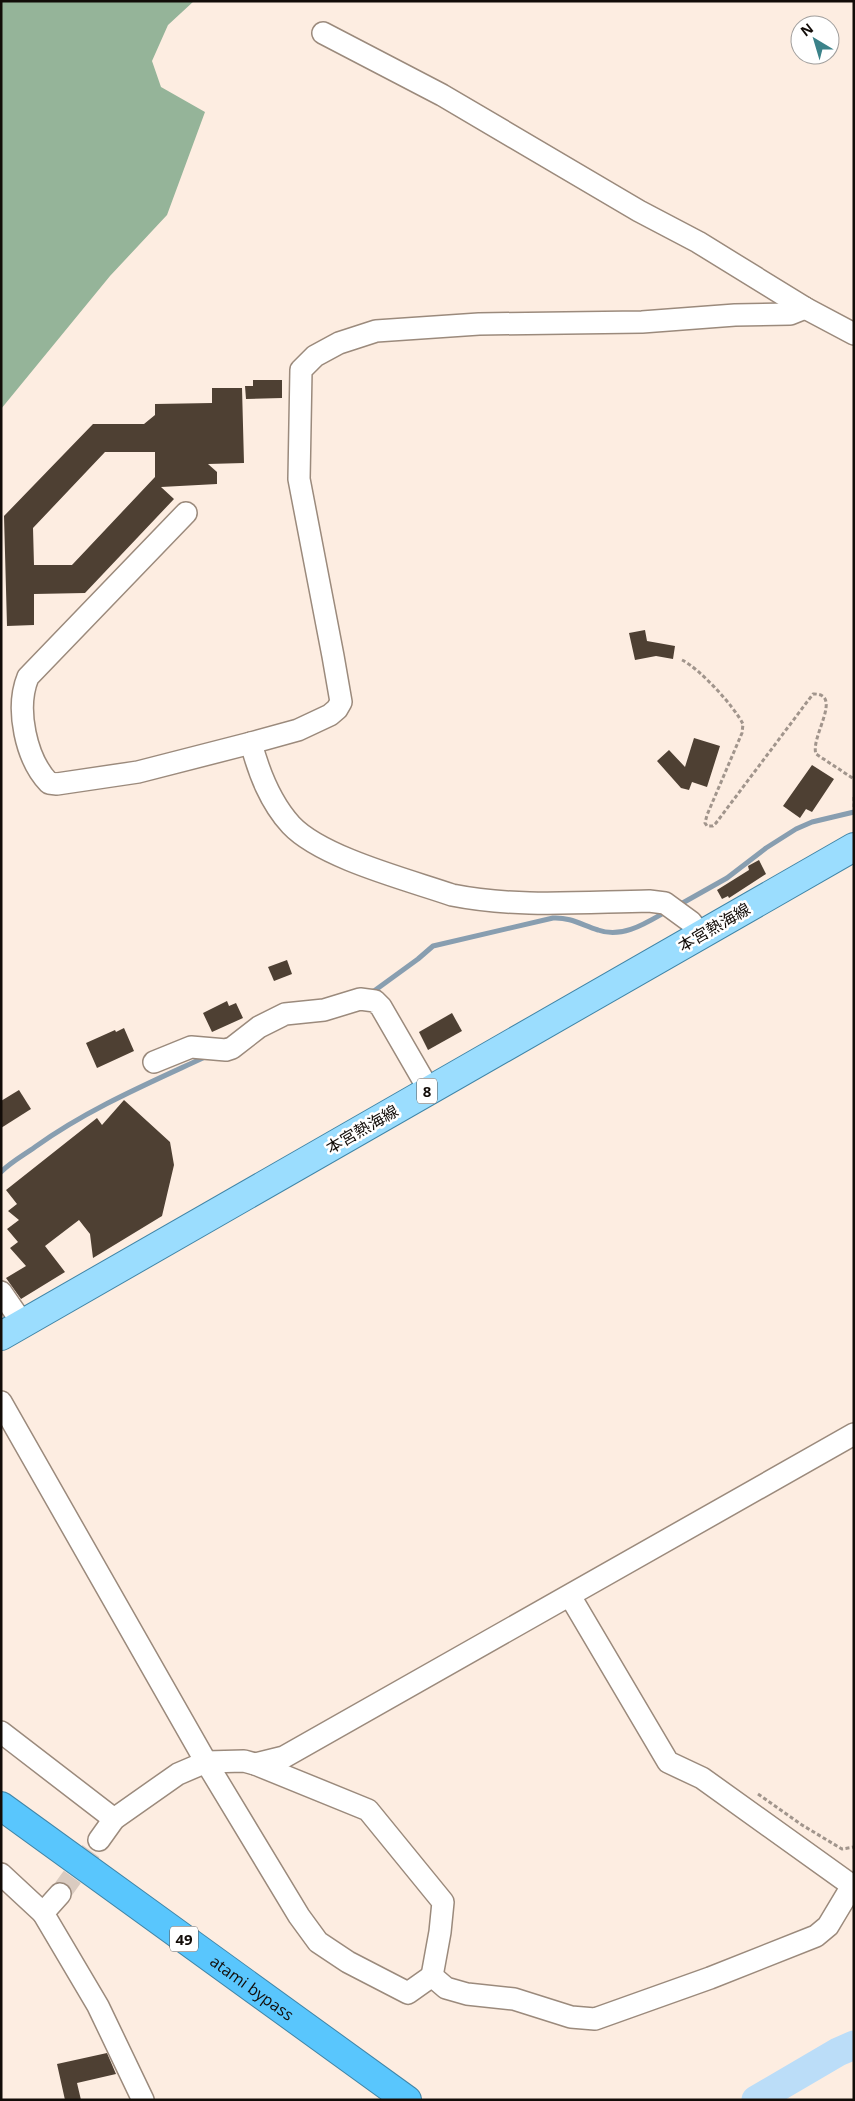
<svg xmlns="http://www.w3.org/2000/svg" width="855" height="2101" viewBox="0 0 855 2101" font-family="'Open Sans','Noto Sans JP',sans-serif">
  <style>
    .forest { fill: #95b499 }
    .lines { fill: none; stroke-linecap: round; stroke-linejoin: round }
    .stream { stroke: #889eb0; stroke-width: 5 }
    .river { stroke: #bbddf8; stroke-width: 29 }
    .building { fill: #4e4033; fill-rule: evenodd }
    .minor-tunnel { stroke: #dacbc0; stroke-width: 21; stroke-dasharray: 21 11; stroke-linecap: butt }
    .minor-casing { stroke: #9b8a7c; stroke-width: 24 }
    .major-casing { stroke: #4085a7; stroke-width: 30 }
    .highway-casing { stroke: #4085a7; stroke-width: 30 }
    .path { stroke: #a1958c; stroke-width: 3; stroke-dasharray: 4 2.5; stroke-linecap: butt }
    .minor { stroke: #fff; stroke-width: 21 }
    .major { stroke: #9bddfe; stroke-width: 28 }
    .highway { stroke: #59c6fd; stroke-width: 28 }
    .labels { text-anchor: middle; dominant-baseline: central; stroke-width: 5; stroke-linejoin: round; paint-order: stroke }
    .shield { fill: #fff; stroke: #595552; stroke-width: 1 }
    .shield-label { font-size: 15px; font-weight: bold; fill: #120c08 }
    .street-label { font-size: 16px; fill: #120c08; stroke: #fff }
  </style>
  <rect width="100%" height="100%" fill="#fdede1"/>
  <path class="forest" d="M 1,1 L 194,1 L 168,25 L 152,61 L 161,87 L 205,112 L 167,215 L 110,276 L 1,409 Z"/>
  <g class="lines">
    <g class="stream">
      <path d="M 679,905 L 727,878 L 766,848 L 796,829 L 812,822 L 854,812"/>
      <path d="M 369,992 L 374,991 L 418,959 L 433,946 L 553,918 C 570,917 582,925 598,930 C 622,939 646,923 667,911"/>
      <path d="M 1,1172 C 11,1162 24,1155 35,1147 C 88,1109 147,1084 205,1057"/>
    </g>
    <path class="river" d="M 756,2100 L 838,2052 L 854,2045"/>
  </g>
  <g class="building">
    <path d="M 253,380 L 282,380 L 282,398 L 246,399 L 245,386 L 253,386 Z"/>
    <path d="M 212,388 L 242,388 L 244,463 L 208,464 L 217,472 L 217,484 L 161,487 L 174,499 L 85,593 L 34,594 L 34,625 L 7,626 L 4,516 L 93,424 L 144,424 L 155,415 L 155,404 L 212,403 ZM 105,452 L 155,452 L 155,477 L 72,565 L 34,565 L 33,528 Z"/>
    <path d="M 645,630 L 647,641 L 675,646 L 673,659 L 656,656 L 635,660 L 629,633 Z"/>
    <path d="M 694,738 L 720,746 L 707,787 L 692,782 L 689,790 L 681,788 L 657,761 L 669,750 L 685,767 Z"/>
    <path d="M 812,765 L 834,779 L 812,812 L 806,809 L 800,818 L 783,806 Z"/>
    <path d="M 759,860 L 766,874 L 729,898 L 728,896 L 722,899 L 717,890 L 749,870 L 748,866 Z"/>
    <path d="M 287,960 L 292,974 L 274,981 L 268,967 Z"/>
    <path d="M 227,1001 L 229,1006 L 236,1003 L 243,1018 L 212,1032 L 203,1013 Z"/>
    <path d="M 452,1013 L 462,1031 L 428,1050 L 419,1032 Z"/>
    <path d="M 124,1028 L 134,1051 L 97,1068 L 86,1043 L 115,1030 L 116,1032 Z"/>
    <path d="M 19,1090 L 31,1109 L 1,1128 L 1,1101 Z"/>
    <path d="M 124,1100 L 170,1142 L 174,1165 L 162,1216 L 93,1258 L 90,1234 L 79,1220 L 45,1246 L 65,1272 L 21,1299 L 6,1278 L 26,1266 L 10,1248 L 18,1242 L 7,1229 L 19,1220 L 8,1211 L 17,1204 L 6,1190 L 97,1118 L 102,1125 Z"/>
    <path d="M 107,2053 L 116,2074 L 77,2083 L 81,2100 L 65,2100 L 57,2064 Z"/>
  </g>
  <g class="lines">
    <path class="minor-tunnel" d="M 60,1894 L 99,1840"/>
    <defs>
      <g id="minor">
        <path d="M 323,33 L 442,95 L 639,211 L 698,242 L 805,308 L 854,334"/>
        <path d="M 186,513 L 28,677 C 15,709 26,759 49,783 L 57,784 L 138,772 L 251,743 L 298,730 L 330,715 L 337,709 L 341,702 L 333,656 L 299,479 L 301,370 L 315,356 L 339,343 L 376,331 L 479,324 L 642,322 L 735,315 L 790,314 L 805,308"/>
        <path d="M 251,743 C 259,773 270,802 291,825 C 322,858 409,880 452,895 C 517,908 583,902 649,901 L 665,903 L 691,922 L 700,934"/>
        <path d="M 154,1062 L 191,1047 L 226,1050 L 232,1048 L 259,1027 L 285,1014 L 324,1010 L 360,999 L 375,1001 L 381,1007 L 429,1090"/>
        <path d="M 1,1292 L 23,1324"/>
        <path d="M 1,1402 L 206,1762 L 299,1916 L 318,1942 L 348,1962 L 408,1993 L 432,1976"/>
        <path d="M 570,1596 L 668,1762 L 702,1778 L 854,1887"/>
        <path d="M 1,1732 L 114,1819"/>
        <path d="M 255,1764 L 284,1757 L 854,1434"/>
        <path d="M 99,1840 L 114,1819 L 178,1774 L 206,1762 L 244,1761 L 255,1764 L 368,1810 L 443,1902 L 440,1932 L 432,1976 L 446,1988 L 467,1994 L 514,1999 L 571,2017 L 595,2019 L 710,1978 L 816,1936 L 828,1926 L 852,1886"/>
        <path d="M 1,1874 L 43,1913"/>
        <path d="M 60,1894 L 43,1913 L 98,2006 L 143,2100"/>
      </g>
      <path id="major" d="M 1,1336 L 854,847"/>
      <g id="highway">
        <path id="s1" d="M 1,1806 L 407,2100"/>
      </g>
    </defs>
    <use href="#minor" class="minor-casing"/>
    <use href="#major" class="major-casing"/>
    <use href="#highway" class="highway-casing"/>
    <g class="path">
      <path d="M 682,660 C 699,668 734,706 743,724 L 742,733 L 707,815 L 705,823 L 707,826 L 713,826 L 716,823 L 813,694 C 844,693 810,737 816,754 L 854,779"/>
      <path d="M 854,797 L 854,807"/>
      <path d="M 758,1794 L 802,1825 L 842,1849 L 854,1847"/>
    </g>
    <use href="#minor" class="minor"/>
    <use href="#major" class="major"/>
    <use href="#highway" class="highway"/>
  </g>
  <g class="labels">
    <g class="shield">
      <rect x="417" y="1078.5" width="20" height="25" rx="4"/>
      <rect x="170" y="1926.5" width="28" height="25" rx="4"/>
    </g>
    <g class="shield-label">
      <text x="427" y="1091">8</text>
      <text x="184" y="1939">49</text>
    </g>
    <g class="street-label">
      <text transform="translate(714 927) rotate(-30)">本宮熱海線</text>
      <text transform="translate(362 1129) rotate(-30)">本宮熱海線</text>
      <text stroke="none"><textPath href="#s1" startOffset="310">atami bypass</textPath></text>
    </g>
  </g>
  <rect width="855" height="2101" fill="none" stroke="#120c08" stroke-width="5"/>
  <g transform="translate(815 40) rotate(322)"><circle r="24" fill="#ffffff" stroke="#a09e9c"/>
  <path d="M0-4L9 19L0 12L-9 19Z" fill="#3b8289"/>
  <text y="-8" font-size="14" font-weight="bold" text-anchor="middle" fill="#120c08">N</text>
  </g>
</svg>
